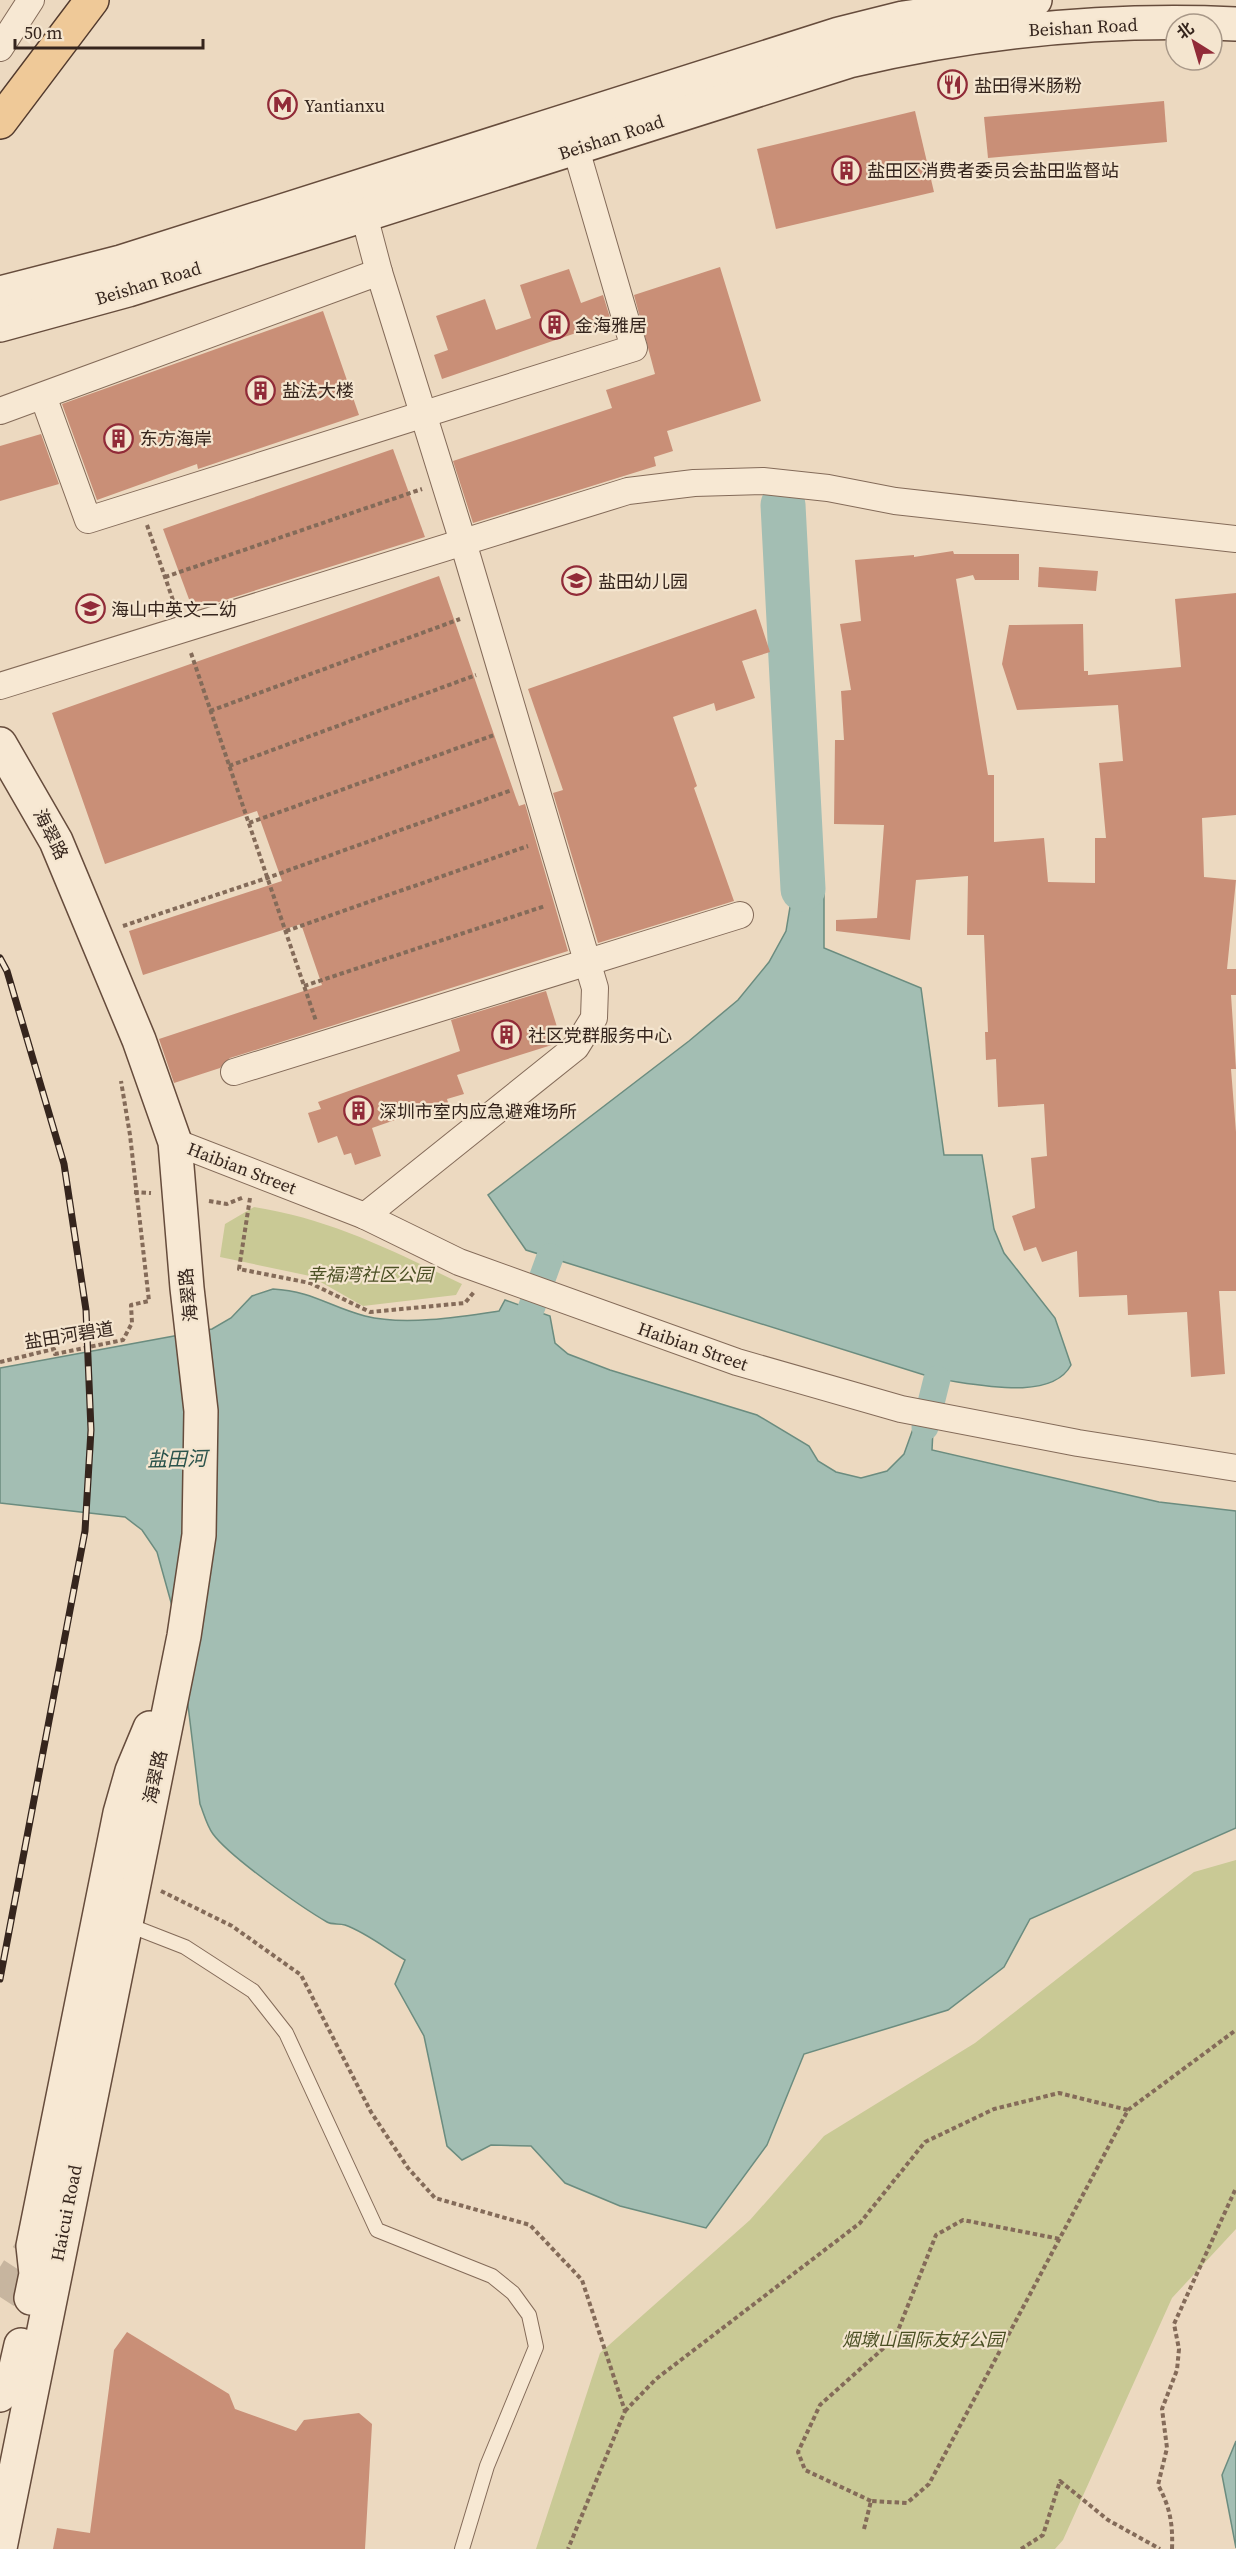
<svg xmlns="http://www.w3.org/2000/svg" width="1236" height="2549" viewBox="0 0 1236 2549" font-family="'Source Serif 4','Noto Sans SC',serif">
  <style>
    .green { fill: #c9c995 }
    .water { fill: #a3beb3; stroke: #6b8c7f; stroke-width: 1.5 }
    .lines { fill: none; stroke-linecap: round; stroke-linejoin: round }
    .canal { stroke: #a3beb3; stroke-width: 27 }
    .river { stroke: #a3beb3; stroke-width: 45 }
    .building { fill: #c98f77 }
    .secondary-tunnel { stroke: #c7b59f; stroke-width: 33; stroke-dasharray: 33 16; stroke-linecap: butt }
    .lane-casing { stroke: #846b59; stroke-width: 16 }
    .street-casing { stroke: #846b59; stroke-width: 28 }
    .secondary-casing { stroke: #664c3c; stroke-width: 36 }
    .primary-casing { stroke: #523a2d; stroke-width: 36 }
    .path { stroke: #846b59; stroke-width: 4; stroke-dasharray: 4.5 3; stroke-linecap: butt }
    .lane { stroke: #f7e8d3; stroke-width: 14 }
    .street { stroke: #f7e8d3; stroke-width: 26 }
    .secondary { stroke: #f7e8d3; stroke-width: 33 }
    .primary { stroke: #efc998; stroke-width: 33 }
    .rail-casing { stroke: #35251d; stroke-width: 7 }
    .rail { stroke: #f4e5cf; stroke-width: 4.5; stroke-dasharray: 14; stroke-linecap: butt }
    .labels { text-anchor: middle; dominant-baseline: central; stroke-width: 4.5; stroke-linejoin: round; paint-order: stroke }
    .street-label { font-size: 18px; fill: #35251d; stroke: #f4e5cf }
    .poi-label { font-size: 18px; fill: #35251d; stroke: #f4e5cf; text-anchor: start }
    .park-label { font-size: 18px; font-style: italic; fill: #4b5024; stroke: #f4e5cf }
    .water-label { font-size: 20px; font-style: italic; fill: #2c544c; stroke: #f4e5cf }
  </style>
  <rect width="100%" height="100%" fill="#ecd9c0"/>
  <g class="green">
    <path d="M 254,1207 C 331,1219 393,1251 462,1284 L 456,1295 L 363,1306 L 310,1276 L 220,1257 L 225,1224 Z"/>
    <path d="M 1236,1860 L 1236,2229 L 1172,2298 L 1063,2540 L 1055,2549 L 536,2549 L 600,2353 L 750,2220 L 824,2136 L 975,2043 L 1194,1872 Z"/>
  </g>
  <g class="water">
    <path d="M 793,889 L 824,889 L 824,948 L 921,988 L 944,1155 L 982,1155 L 994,1229 L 1004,1253 L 1055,1318 L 1071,1365 C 1051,1403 973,1383 937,1379 L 526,1250 L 488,1195 L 689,1041 L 738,1000 L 769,962 L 786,931 Z"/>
    <path d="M 273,1289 C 312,1291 330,1307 365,1316 C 404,1326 460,1317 499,1311 L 505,1300 L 550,1316 L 555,1343 L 568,1354 L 610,1370 L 757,1415 L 809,1446 L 818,1461 L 836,1472 L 861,1478 L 887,1471 L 904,1454 L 914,1426 L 933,1430 L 932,1450 L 1159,1502 L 1236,1511 L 1236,1828 L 1030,1919 L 1004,1967 L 948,2010 L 804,2054 L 767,2145 L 706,2228 L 620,2206 L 565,2183 L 531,2146 L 491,2145 L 462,2160 L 447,2146 L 424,2036 L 395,1984 L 405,1960 C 385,1948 367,1933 345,1925 C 339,1923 332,1925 327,1922 C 301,1907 230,1857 213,1834 C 207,1826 204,1814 200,1804 L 179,1631 L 157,1552 L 142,1530 L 125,1517 L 0,1503 L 0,1368 L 212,1329 L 231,1318 L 252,1296 Z"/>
    <path d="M 1236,2441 L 1236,2548 L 1222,2475 Z"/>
  </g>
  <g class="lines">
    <g class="canal">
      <path d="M 531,1309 L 550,1257"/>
      <path d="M 925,1427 L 937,1379"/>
    </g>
    <path class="river" d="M 783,505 L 803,889"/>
  </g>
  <g class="building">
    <path d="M 1164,101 L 1167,142 L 988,158 L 984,117 Z"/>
    <path d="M 915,111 L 934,192 L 776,229 L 757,149 Z"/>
    <path d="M 720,267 L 761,401 L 667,431 L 673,451 L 654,457 L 656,466 L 473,523 L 453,461 L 612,408 L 606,390 L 655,374 L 634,295 Z"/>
    <path d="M 569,269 L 581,303 L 603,295 L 611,321 L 442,379 L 434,355 L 448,350 L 436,316 L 485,299 L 496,330 L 531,318 L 520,285 Z"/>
    <path d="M 323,311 L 359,415 L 198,469 L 197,464 L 97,500 L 62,404 Z"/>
    <path d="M 41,434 L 59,484 L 0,501 L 0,446 Z"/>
    <path d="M 393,449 L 425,537 L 193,610 L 163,529 Z"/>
    <path d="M 953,551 L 954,554 L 1019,554 L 1019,580 L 975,580 L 973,575 L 956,579 L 988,775 L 994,775 L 994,842 L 1044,838 L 1048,882 L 1095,883 L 1095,838 L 1106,838 L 1099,763 L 1123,761 L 1118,705 L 1017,710 L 1002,664 L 1009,625 L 1083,624 L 1084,671 L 1088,671 L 1088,675 L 1181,667 L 1175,599 L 1236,593 L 1236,815 L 1202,818 L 1204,877 L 1236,880 L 1227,969 L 1236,969 L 1236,995 L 1231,995 L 1236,1069 L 1231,1069 L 1236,1132 L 1236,1291 L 1219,1291 L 1225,1374 L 1191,1377 L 1187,1312 L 1128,1315 L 1127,1295 L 1079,1297 L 1077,1251 L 1042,1262 L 1036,1247 L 1024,1251 L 1012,1216 L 1035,1208 L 1031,1158 L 1047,1156 L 1044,1104 L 998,1107 L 996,1059 L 986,1060 L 985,1032 L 988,1032 L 984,935 L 967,935 L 968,876 L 916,880 L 910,940 L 836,931 L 836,920 L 877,918 L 884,825 L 834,824 L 835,740 L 844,740 L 841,691 L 851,690 L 840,624 L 861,621 L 855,560 L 914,555 L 914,557 Z"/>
    <path d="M 1039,567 L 1098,571 L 1096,591 L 1038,587 Z"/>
    <path d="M 439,576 L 516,798 L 519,806 L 525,804 L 568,951 L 230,1058 L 220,1068 L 174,1083 L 159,1039 L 322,985 L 301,924 L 143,975 L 129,931 L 282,881 L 257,811 L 105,864 L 52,713 Z"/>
    <path d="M 756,609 L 770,652 L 742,661 L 755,698 L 716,711 L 714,703 L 673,717 L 697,786 L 694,788 L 734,901 L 598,943 L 553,793 L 563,790 L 528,689 Z"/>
    <path d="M 546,991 L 561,1040 L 555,1044 L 457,1075 L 464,1094 L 447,1099 L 449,1106 L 419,1116 L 418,1112 L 372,1128 L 381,1156 L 355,1165 L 351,1153 L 344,1155 L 337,1136 L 318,1143 L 308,1113 L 321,1109 L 318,1102 L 460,1051 L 451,1020 Z"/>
    <path d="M 127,2332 L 229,2394 L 235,2409 L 296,2431 L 304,2420 L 359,2413 L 372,2424 L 365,2549 L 53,2549 L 57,2528 L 90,2533 L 114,2350 Z"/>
  </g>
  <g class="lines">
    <path class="secondary-tunnel" d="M 0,2297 L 33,2246"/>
    <defs>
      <path id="lane" d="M 126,1924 L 185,1947 L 253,1991 L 286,2033 L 377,2230 L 492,2276 L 513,2293 L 529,2315 L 536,2347 L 487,2466 L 462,2549"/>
      <g id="street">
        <path d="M 0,48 L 31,0"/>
        <path d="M 364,215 L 379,272 L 463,542 L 595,988 L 594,1018 L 576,1047 L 365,1216"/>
        <path d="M 43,396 L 88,520 L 634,348 L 571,132"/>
        <path d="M 0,411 L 379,272"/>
        <path d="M 0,686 L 628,491 L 694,483 L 763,481 L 828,488 L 895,501 L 1236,539"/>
        <path d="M 234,1072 L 740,915"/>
        <path d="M 175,1142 L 365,1216 L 459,1262 L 737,1362 L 901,1409 L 1078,1443 L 1236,1468"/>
      </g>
      <g id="secondary">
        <path d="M 0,293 L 121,262 L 839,34 L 903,18 L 1035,0"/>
        <path d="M 0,325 L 128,290 L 849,61 C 976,31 1105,18 1236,24"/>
        <path d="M 0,744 L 56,841 L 139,1040 L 175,1142 L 187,1288 L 201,1411 L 199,1535 L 184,1636 L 0,2548"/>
        <path d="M 31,2298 L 36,2274 L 33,2246 L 120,1813 L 132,1771 L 150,1728"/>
        <path d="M 0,2395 L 13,2380 L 21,2345"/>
      </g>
      <path id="primary" d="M 0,122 L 92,0"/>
    </defs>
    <use href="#lane" class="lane-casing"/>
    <use href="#street" class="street-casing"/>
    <use href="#secondary" class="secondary-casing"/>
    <use href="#primary" class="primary-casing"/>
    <g class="path">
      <path d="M 147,525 L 175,606"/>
      <path d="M 165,577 L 422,489"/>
      <path d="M 191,653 L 316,1021"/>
      <path d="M 210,711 L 460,619"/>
      <path d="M 229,766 L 476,675"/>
      <path d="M 249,823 L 494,735"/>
      <path d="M 123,926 L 267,878 L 512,790"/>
      <path d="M 286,931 L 528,846"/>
      <path d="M 304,986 L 545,906"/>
      <path d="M 134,1192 L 151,1193"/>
      <path d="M 250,1198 L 239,1269 L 310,1283 L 370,1312 L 465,1303 L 474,1292"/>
      <path d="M 209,1201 L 227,1204 L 244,1197"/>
      <path d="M 0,1362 L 54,1349 L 55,1354 L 123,1340 L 132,1323 L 131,1305 L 149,1301 L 130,1135 L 121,1081"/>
      <path d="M 161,1891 L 232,1926 L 301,1975 L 371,2112 L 408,2168 L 435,2198 L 530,2225 L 582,2280 L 625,2411 L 568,2549"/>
      <path d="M 625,2411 L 656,2379 L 860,2223 L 925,2142 L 994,2109 L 1059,2093 L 1128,2110"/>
      <path d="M 871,2501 L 805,2470 L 798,2452 L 820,2405 L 895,2338 L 936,2235 L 963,2220 L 1060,2239"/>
      <path d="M 864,2529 L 871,2501 L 907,2503 L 929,2484 L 1128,2110 L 1236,2030"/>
      <path d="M 1021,2549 L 1043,2535 L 1060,2481 L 1108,2520 L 1160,2549"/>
      <path d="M 1172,2549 C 1173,2524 1170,2507 1158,2485 L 1167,2448 L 1162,2409 L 1177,2370 L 1179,2349 L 1174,2324 L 1236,2188"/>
    </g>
    <use href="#lane" class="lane"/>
    <use href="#street" class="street"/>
    <use href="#secondary" class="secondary"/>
    <use href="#primary" class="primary"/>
    <defs>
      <path id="rail" d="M 0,958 L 7,971 L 64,1164 L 86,1310 L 91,1430 L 85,1531 L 0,1979"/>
    </defs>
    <use href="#rail" class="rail-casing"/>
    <use href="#rail" class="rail"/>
  </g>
  <defs>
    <symbol id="restaurant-ring" viewBox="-11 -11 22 22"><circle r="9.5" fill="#f4e5cf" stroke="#912b38" stroke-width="1.5"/><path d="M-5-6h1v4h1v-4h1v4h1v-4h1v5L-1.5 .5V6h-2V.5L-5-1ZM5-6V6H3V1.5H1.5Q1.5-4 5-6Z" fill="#912b38"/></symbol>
    <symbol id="metro-ring" viewBox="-11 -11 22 22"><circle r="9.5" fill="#f4e5cf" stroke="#912b38" stroke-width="1.5"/><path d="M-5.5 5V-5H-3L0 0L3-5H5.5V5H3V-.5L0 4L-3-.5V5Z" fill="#912b38"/></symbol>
    <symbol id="building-ring" viewBox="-11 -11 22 22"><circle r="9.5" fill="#f4e5cf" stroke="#912b38" stroke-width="1.5"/><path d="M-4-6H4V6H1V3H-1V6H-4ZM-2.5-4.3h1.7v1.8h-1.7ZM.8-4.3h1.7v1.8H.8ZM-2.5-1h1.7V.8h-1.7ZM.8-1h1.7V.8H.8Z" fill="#912b38"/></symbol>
    <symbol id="school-ring" viewBox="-11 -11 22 22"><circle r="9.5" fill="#f4e5cf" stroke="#912b38" stroke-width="1.5"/><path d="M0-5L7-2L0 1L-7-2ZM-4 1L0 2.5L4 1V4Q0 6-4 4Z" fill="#912b38"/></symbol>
  </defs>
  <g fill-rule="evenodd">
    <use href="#restaurant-ring" x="936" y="68" width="33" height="33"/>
    <use href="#metro-ring" x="266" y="88" width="33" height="33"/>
    <use href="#building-ring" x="830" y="154" width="33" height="33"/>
    <use href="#building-ring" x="538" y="308" width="33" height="33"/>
    <use href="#building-ring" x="244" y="374" width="33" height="33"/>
    <use href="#building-ring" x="102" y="422" width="33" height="33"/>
    <use href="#school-ring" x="560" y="564" width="33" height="33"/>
    <use href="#school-ring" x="74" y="592" width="33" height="33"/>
    <use href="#building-ring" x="490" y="1018" width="33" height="33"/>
    <use href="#building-ring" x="342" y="1094" width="33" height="33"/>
  </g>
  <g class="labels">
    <g class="street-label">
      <text transform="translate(1083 27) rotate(-3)">Beishan Road</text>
      <text transform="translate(611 137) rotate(-18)">Beishan Road</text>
      <text transform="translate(148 283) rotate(-17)">Beishan Road</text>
      <text transform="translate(51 834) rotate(63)">海翠路</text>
      <text transform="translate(242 1168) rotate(21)">Haibian Street</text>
      <text transform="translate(188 1295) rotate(-96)">海翠路</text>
      <text transform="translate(69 1335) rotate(-9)">盐田河碧道</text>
      <text transform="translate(693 1346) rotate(19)">Haibian Street</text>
      <text transform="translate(155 1777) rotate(-78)">海翠路</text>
      <text transform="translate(66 2213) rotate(-79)">Haicui Road</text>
    </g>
    <g class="poi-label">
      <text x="974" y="85">盐田得米肠粉</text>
      <text x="304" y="105">Yantianxu</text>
      <text x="867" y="170">盐田区消费者委员会盐田监督站</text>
      <text x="575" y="325">金海雅居</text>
      <text x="282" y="390">盐法大楼</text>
      <text x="140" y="438">东方海岸</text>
      <text x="598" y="581">盐田幼儿园</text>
      <text x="111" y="609">海山中英文二幼</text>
      <text x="528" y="1035">社区党群服务中心</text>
      <text x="379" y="1111">深圳市室内应急避难场所</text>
    </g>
    <g class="park-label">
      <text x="370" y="1274">幸福湾社区公园</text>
      <text x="923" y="2339">烟墩山国际友好公园</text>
    </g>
    <g class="water-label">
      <text transform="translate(177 1459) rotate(-1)">盐田河</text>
    </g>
  </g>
  <g transform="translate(1194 42) rotate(323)"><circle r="28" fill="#f4e5cf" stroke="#a89888" stroke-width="1.5"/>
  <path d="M0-4.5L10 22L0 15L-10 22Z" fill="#912b38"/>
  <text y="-9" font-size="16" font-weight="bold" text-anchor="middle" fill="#35251d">北</text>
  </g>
  <path d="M15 39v9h188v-9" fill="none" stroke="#35251d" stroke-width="3"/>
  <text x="24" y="39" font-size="18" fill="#35251d" stroke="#f4e5cf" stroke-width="4.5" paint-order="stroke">50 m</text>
</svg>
